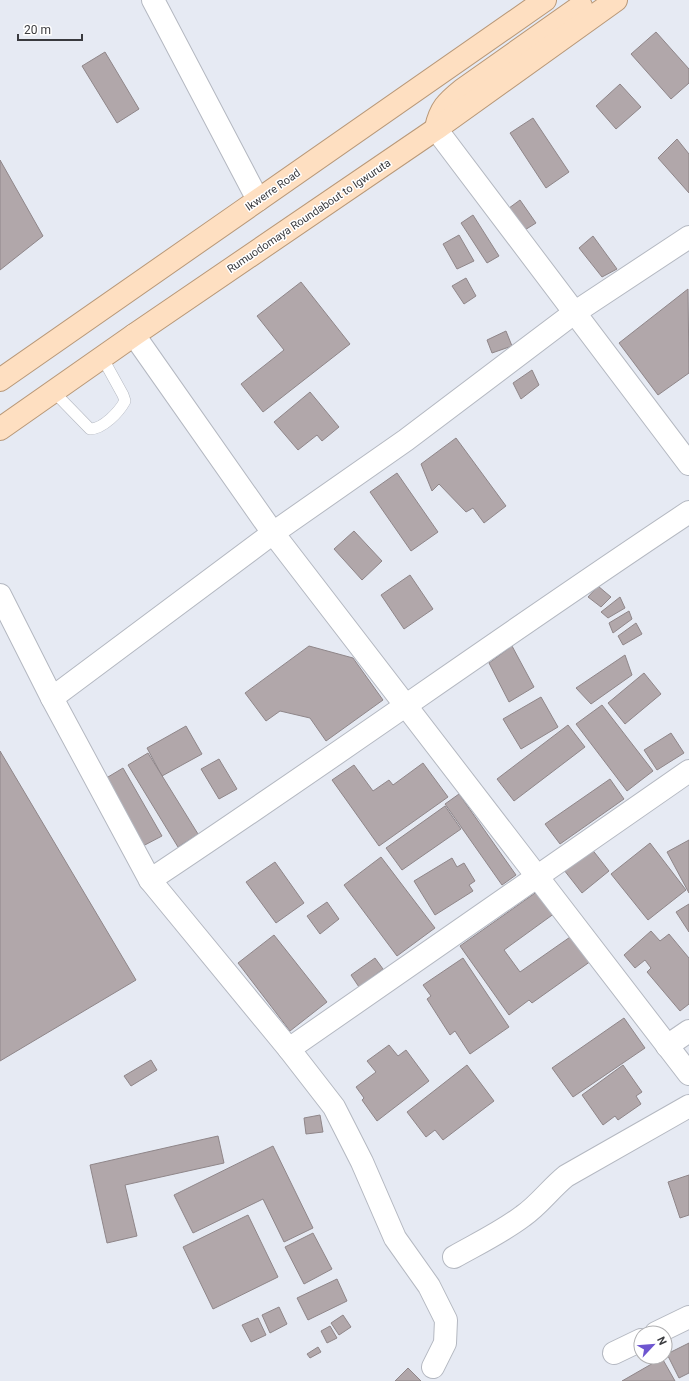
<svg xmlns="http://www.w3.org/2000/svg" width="689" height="1381" viewBox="0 0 689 1381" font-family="Roboto,sans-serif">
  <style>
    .building { fill: #b1a7aa; stroke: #8f8689 }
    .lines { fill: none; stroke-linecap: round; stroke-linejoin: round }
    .service-casing { stroke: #b4b8c1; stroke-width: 12 }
    .minor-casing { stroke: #b4b8c1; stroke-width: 24 }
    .primary-casing { stroke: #b89878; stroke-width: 24 }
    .service { stroke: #fff; stroke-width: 11 }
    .minor { stroke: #fff; stroke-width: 22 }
    .primary { stroke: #fedfc1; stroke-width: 22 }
    .labels { text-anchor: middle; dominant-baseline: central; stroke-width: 3; stroke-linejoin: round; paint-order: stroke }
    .street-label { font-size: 11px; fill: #393a3e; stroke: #fff }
  </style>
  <rect width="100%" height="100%" fill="#e6eaf3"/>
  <g class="building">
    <path d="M 656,32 L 689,69 L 689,83 L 671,99 L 631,54 Z"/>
    <path d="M 105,52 L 139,109 L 117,123 L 82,66 Z"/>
    <path d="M 620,84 L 641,107 L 616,129 L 596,106 Z"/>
    <path d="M 533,118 L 569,172 L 546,188 L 510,133 Z"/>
    <path d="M 677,139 L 689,154 L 689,193 L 658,158 Z"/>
    <path d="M 0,160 L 43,236 L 0,270 Z"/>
    <path d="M 520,200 L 536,223 L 520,233 L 505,211 Z"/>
    <path d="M 473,215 L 499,256 L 487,263 L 461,223 Z"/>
    <path d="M 459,235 L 474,261 L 457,269 L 443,244 Z"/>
    <path d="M 593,236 L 617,269 L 602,277 L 579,248 Z"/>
    <path d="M 466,278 L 476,296 L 464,304 L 452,286 Z"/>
    <path d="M 301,282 L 350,344 L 263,412 L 241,384 L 284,350 L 257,316 Z"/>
    <path d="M 688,289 L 689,373 L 658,395 L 619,343 Z"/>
    <path d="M 506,331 L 512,346 L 492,353 L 487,340 Z"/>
    <path d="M 532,370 L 539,385 L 521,399 L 513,383 Z"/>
    <path d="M 310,392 L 339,427 L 322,441 L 317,435 L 298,450 L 274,422 Z"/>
    <path d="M 456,438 L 506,506 L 484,523 L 473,508 L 466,512 L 439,484 L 432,491 L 421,464 Z"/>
    <path d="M 397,473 L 438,532 L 411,551 L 370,492 Z"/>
    <path d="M 354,531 L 382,561 L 362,580 L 334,549 Z"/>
    <path d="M 410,575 L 433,609 L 404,629 L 381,595 Z"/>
    <path d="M 598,586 L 611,597 L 601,607 L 588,597 Z"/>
    <path d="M 620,597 L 625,608 L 608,618 L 601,612 Z"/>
    <path d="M 629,611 L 632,619 L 613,633 L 609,623 Z"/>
    <path d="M 636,623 L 642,634 L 623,645 L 618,636 Z"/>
    <path d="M 309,646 L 353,658 L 383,700 L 326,741 L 310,718 L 280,711 L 266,721 L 245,693 Z"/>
    <path d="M 512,646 L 534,687 L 509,702 L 489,663 Z"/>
    <path d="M 625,655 L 632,675 L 591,704 L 576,688 Z"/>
    <path d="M 644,673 L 661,694 L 625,724 L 608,703 Z"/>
    <path d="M 541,697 L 558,727 L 521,749 L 503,719 Z"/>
    <path d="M 602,705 L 653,771 L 627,791 L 576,724 Z"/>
    <path d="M 568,725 L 585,747 L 514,801 L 497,779 Z"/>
    <path d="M 186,726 L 202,754 L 162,776 L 147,748 Z"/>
    <path d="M 671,733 L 684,753 L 657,770 L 644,750 Z"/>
    <path d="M 0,751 L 136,980 L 0,1061 Z"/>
    <path d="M 148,753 L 198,834 L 178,847 L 128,765 Z"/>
    <path d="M 219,759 L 237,789 L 219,799 L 201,769 Z"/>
    <path d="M 423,763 L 448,797 L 379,846 L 332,780 L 354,765 L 373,791 L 389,780 L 393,785 Z"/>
    <path d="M 123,768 L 162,836 L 141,847 L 103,780 Z"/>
    <path d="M 610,779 L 624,799 L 560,844 L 545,824 Z"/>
    <path d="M 459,794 L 516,875 L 502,885 L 445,804 Z"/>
    <path d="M 445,806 L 461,829 L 402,870 L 386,848 Z"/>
    <path d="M 689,840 L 689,893 L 667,852 Z"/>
    <path d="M 650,843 L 686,890 L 648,920 L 611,874 Z"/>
    <path d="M 591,848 L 609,871 L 582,893 L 564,870 Z"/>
    <path d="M 381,857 L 435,928 L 397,956 L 344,885 Z"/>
    <path d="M 452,858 L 457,867 L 464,863 L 475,881 L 469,885 L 473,891 L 435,915 L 414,881 Z"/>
    <path d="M 275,862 L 304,903 L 276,923 L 246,882 Z"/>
    <path d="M 538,891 L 555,913 L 504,950 L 520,972 L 573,935 L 591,961 L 532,1003 L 529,1000 L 509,1015 L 460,946 Z"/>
    <path d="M 327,902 L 339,919 L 320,934 L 307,916 Z"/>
    <path d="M 689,904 L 689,932 L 676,912 Z"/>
    <path d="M 651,931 L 660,941 L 669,934 L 689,958 L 689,1004 L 680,1011 L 647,972 L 651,968 L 645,960 L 635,968 L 624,955 Z"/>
    <path d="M 274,935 L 327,1002 L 290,1031 L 238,963 Z"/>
    <path d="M 375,958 L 383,969 L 359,987 L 351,975 Z"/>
    <path d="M 463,958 L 509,1027 L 470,1054 L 455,1031 L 450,1035 L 427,999 L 431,996 L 423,985 Z"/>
    <path d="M 624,1018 L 645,1048 L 573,1097 L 552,1068 Z"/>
    <path d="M 389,1045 L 398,1056 L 406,1050 L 429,1081 L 377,1121 L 362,1100 L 364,1098 L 356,1087 L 376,1072 L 367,1061 Z"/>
    <path d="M 151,1060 L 157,1070 L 131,1086 L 124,1076 Z"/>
    <path d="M 467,1065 L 494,1101 L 443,1140 L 435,1130 L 426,1137 L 407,1112 Z"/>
    <path d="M 623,1065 L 642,1092 L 636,1096 L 641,1104 L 618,1120 L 615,1116 L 603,1125 L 582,1095 Z"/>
    <path d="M 320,1115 L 323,1132 L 306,1134 L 304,1118 Z"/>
    <path d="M 218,1136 L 224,1163 L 125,1185 L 137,1236 L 107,1243 L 90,1165 Z"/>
    <path d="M 273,1146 L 313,1228 L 284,1242 L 263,1199 L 193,1233 L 174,1195 Z"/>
    <path d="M 689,1175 L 689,1215 L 680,1218 L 668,1182 Z"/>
    <path d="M 248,1215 L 278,1277 L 213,1309 L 183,1247 Z"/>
    <path d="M 313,1233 L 332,1269 L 304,1284 L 285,1247 Z"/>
    <path d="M 337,1279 L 347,1301 L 308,1320 L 297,1298 Z"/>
    <path d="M 279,1307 L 287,1324 L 270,1333 L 262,1315 Z"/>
    <path d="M 343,1315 L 351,1327 L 339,1335 L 331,1323 Z"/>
    <path d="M 258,1318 L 266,1335 L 251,1342 L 242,1325 Z"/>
    <path d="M 330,1326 L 337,1338 L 327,1343 L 321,1331 Z"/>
    <path d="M 689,1343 L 689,1373 L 679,1378 L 667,1354 Z"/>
    <path d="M 318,1347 L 321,1352 L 310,1358 L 307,1354 Z"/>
    <path d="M 662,1358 L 675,1381 L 622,1381 Z"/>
    <path d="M 408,1368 L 421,1381 L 395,1381 Z"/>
  </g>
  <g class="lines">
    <defs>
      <path id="service" d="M 53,391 L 90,429 C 103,429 119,412 125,401 L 123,395 L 102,357"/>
      <g id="minor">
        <path d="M 153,0 L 258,200"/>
        <path d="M 436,129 L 689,464"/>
        <path d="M 134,335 L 273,533 L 689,1074"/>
        <path d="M 0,595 L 52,698 L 150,880 L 289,1049 L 334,1107 L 362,1162 L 395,1238 L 429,1286 L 446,1320 L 445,1343 L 433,1367"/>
        <path d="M 52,698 L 273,533 L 406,440 L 574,313 L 689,237"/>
        <path d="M 150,880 C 331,760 508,632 689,512"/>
        <path d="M 667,1046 L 689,1031"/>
        <path d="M 289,1049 L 689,771"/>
        <path d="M 454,1257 C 477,1244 502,1232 523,1216 C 539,1205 550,1189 566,1176 L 689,1106"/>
        <path d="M 656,1333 L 689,1317"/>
        <path d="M 614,1353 L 641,1340"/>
      </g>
      <g id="primary">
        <path d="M 436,128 C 440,109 447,102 462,90 L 581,6"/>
        <path d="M 0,380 L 545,0"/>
        <path d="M 0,429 L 134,335 L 436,129 L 616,0"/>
      </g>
    </defs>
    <use href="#service" class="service-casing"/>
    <use href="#minor" class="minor-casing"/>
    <use href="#primary" class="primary-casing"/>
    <use href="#service" class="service"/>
    <use href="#minor" class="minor"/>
    <use href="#primary" class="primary"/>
  </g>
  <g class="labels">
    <g class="street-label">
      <text transform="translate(273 190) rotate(-35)">Ikwerre Road</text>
      <text transform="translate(309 216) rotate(-34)">Rumuodomaya Roundabout to Igwuruta</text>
    </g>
  </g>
  <g transform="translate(653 1345) rotate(64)"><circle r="19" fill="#ffffff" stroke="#b0b0b2"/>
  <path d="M0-3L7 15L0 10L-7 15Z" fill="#6e56d0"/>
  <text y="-6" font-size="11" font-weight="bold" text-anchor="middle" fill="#393a3e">N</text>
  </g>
  <path d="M18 34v6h64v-6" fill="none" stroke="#393a3e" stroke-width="2"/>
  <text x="24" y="34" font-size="12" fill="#393a3e" stroke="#ffffff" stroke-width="3" paint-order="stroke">20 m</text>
</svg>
